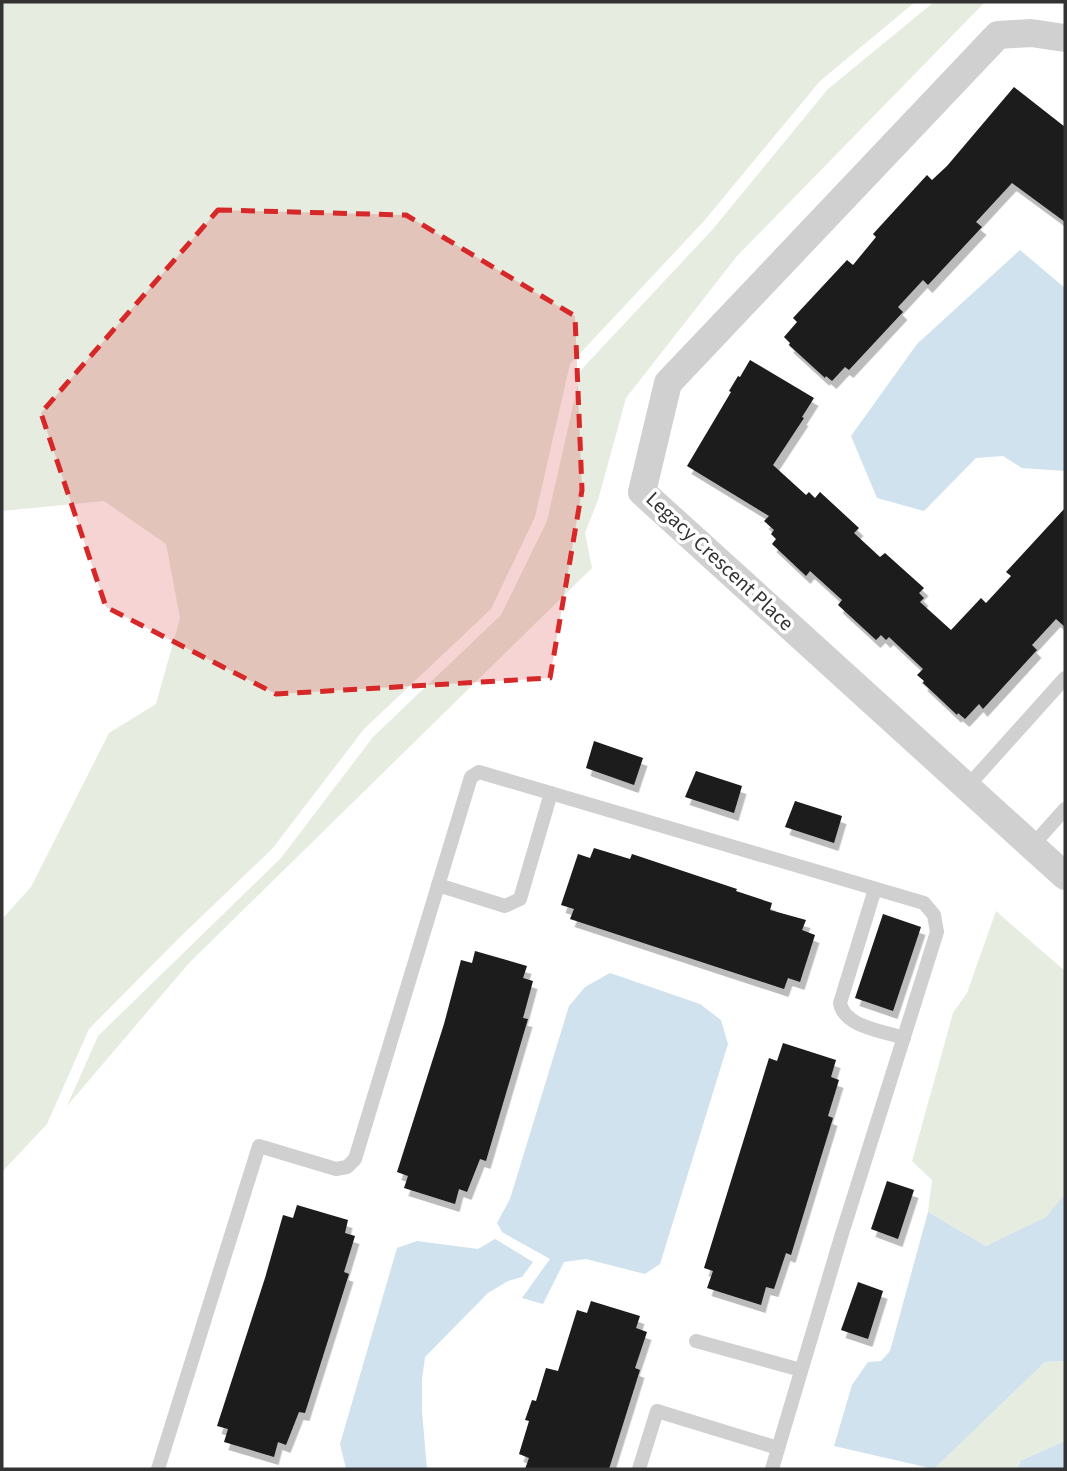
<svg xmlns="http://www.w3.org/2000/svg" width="1067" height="1471" viewBox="0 0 1067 1471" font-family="'Source Sans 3',sans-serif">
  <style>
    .green { fill: #e6ecdf }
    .water { fill: #cfe2ee }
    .building { fill: #1a1a1a; filter: url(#shadow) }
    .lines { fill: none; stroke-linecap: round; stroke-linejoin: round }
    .service { stroke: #d0d0d0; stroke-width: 14 }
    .minor { stroke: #d0d0d0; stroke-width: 28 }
    .marked { fill: #d62828; fill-opacity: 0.2; stroke: #d62828; stroke-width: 5; stroke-dasharray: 14 9; stroke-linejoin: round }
    .labels { text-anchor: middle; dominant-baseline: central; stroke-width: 7; stroke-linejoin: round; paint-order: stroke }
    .street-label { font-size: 21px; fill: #333; stroke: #fff }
  </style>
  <defs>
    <filter id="shadow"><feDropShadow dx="4.5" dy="8" stdDeviation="0" flood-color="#0004"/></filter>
  </defs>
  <rect width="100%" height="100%" fill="#fff"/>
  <g class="green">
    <path d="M 2,2 L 915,2 L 820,81 L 704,221 L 570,364 L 535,517 L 491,609 L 364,729 L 272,849 L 179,938 L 89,1029 L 47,1124 L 2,1172 L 2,919 L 31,887 L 109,733 L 156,704 L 180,618 L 166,544 L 104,501 L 2,511 Z"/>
    <path d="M 934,2 L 985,2 L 737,256 L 626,398 L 598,500 L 585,533 L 592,568 L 189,963 L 67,1106 L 98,1036 L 281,858 L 373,737 L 501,615 L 547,521 L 581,370 L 713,229 L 828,89 Z"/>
    <path d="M 996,911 L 1065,971 L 1065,1194 L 1047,1217 L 986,1246 L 928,1212 L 932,1180 L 912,1161 L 953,1013 L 967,993 Z"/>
    <path d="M 1065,1361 L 1065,1441 L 1020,1461 L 1018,1469 L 934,1469 L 1045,1362 Z"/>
  </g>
  <g class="water">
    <path d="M 1020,250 L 1065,288 L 1065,471 L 1022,468 L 1003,456 L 976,458 L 924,511 L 877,498 L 851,436 L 917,344 Z"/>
    <path d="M 610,973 L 700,1004 L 721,1020 L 728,1044 L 660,1264 L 645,1274 L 586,1259 L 564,1262 L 543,1304 L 522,1298 L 550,1259 L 502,1232 L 497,1223 L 510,1199 L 569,1006 L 585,987 Z"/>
    <path d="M 1065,1194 L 1065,1361 L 1045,1362 L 934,1469 L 834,1446 L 852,1385 L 868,1362 L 881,1361 L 890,1351 L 928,1212 L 986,1246 L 1046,1217 Z"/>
    <path d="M 495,1239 L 533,1262 L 522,1277 L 508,1281 L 488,1293 L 425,1357 L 422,1380 L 422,1412 L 427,1469 L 346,1469 L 340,1444 L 397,1248 L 417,1241 L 478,1249 Z"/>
    <path d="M 1065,1441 L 1065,1469 L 1018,1469 L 1020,1461 Z"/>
  </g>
  <g class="building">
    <path d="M 1014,87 L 1065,127 L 1065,222 L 1012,183 L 976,222 L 982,227 L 928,285 L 923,280 L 898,307 L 903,312 L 849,370 L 845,367 L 832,381 L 826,376 L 825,378 L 789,345 L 790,343 L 784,337 L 797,322 L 793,318 L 847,260 L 853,265 L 876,237 L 873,234 L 927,175 L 932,180 L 947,166 Z"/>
    <path d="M 750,360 L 814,398 L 802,417 L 804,418 L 773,465 L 806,495 L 809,492 L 815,498 L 820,492 L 859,528 L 854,533 L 880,557 L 885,553 L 924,588 L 919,593 L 924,598 L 920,602 L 951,630 L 981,598 L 986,603 L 1011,576 L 1006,572 L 1065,508 L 1065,627 L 1056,619 L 1032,645 L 1037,650 L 983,709 L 979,704 L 965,719 L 958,713 L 957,715 L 923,683 L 924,681 L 917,675 L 923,669 L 889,637 L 886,640 L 881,635 L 876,640 L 838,605 L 842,600 L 810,571 L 806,576 L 772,544 L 776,539 L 771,534 L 774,530 L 764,521 L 769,516 L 687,466 L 731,392 L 729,391 L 738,376 L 740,377 Z"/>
    <path d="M 594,741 L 643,758 L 634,785 L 586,768 Z"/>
    <path d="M 696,771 L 742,786 L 734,813 L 685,797 Z"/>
    <path d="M 795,801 L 842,816 L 834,843 L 785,827 Z"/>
    <path d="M 594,848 L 630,859 L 632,854 L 737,889 L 736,891 L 772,903 L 770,910 L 806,920 L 802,930 L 815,935 L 800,982 L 788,978 L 784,989 L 570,919 L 574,909 L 561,905 L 578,854 L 590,858 Z"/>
    <path d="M 883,914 L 921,927 L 893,1011 L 855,998 Z"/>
    <path d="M 475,951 L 527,966 L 523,978 L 533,981 L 523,1018 L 528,1019 L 486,1161 L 480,1159 L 467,1192 L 459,1189 L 455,1204 L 404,1188 L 408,1176 L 397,1172 L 444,1024 L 461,960 L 472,963 Z"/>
    <path d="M 783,1043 L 836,1060 L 831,1077 L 839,1080 L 828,1116 L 833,1118 L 791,1255 L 786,1253 L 774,1289 L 766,1287 L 761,1305 L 707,1288 L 713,1271 L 704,1268 L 769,1058 L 777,1061 Z"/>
    <path d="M 887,1181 L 914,1190 L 898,1239 L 871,1229 Z"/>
    <path d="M 297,1205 L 348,1220 L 345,1233 L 355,1236 L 344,1272 L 349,1274 L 305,1413 L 299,1412 L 286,1445 L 278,1442 L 274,1457 L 224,1442 L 228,1429 L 217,1426 L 265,1278 L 283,1215 L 293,1218 Z"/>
    <path d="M 858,1282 L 883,1291 L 868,1339 L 841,1330 Z"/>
    <path d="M 591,1301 L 640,1316 L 636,1328 L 647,1332 L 635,1368 L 640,1370 L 609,1469 L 525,1469 L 529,1458 L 519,1454 L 529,1421 L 525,1420 L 532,1400 L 536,1401 L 546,1368 L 558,1371 L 577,1310 L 587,1313 Z"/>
  </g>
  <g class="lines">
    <g class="service">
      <path d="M 967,787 L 1065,678"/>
      <path d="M 1032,846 L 1065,809"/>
      <path d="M 438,885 L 505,906 L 520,899 L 551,793"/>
      <path d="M 875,889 L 840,1003 C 844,1027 883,1031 904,1038"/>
      <path d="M 696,1341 L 801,1370"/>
      <path d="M 158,1469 L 259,1146 L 336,1169 L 347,1167 L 355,1159 L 471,777 L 479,772 L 924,903 L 934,915 L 937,932 L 841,1237 L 772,1469"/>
      <path d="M 639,1469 L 657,1411 L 778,1448"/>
    </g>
    <path class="minor" d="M 1065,38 L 1031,33 L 998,35 L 668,383 L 642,492 L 1065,876"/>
  </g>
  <path class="marked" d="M 218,210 L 406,215 L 575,316 L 582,490 L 550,678 L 276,694 L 106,607 L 41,413 Z"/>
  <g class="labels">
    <g class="street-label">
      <text transform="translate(720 561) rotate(43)">Legacy Crescent Place</text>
    </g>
  </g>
  <rect width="1067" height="1471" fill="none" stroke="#333333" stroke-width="7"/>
</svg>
